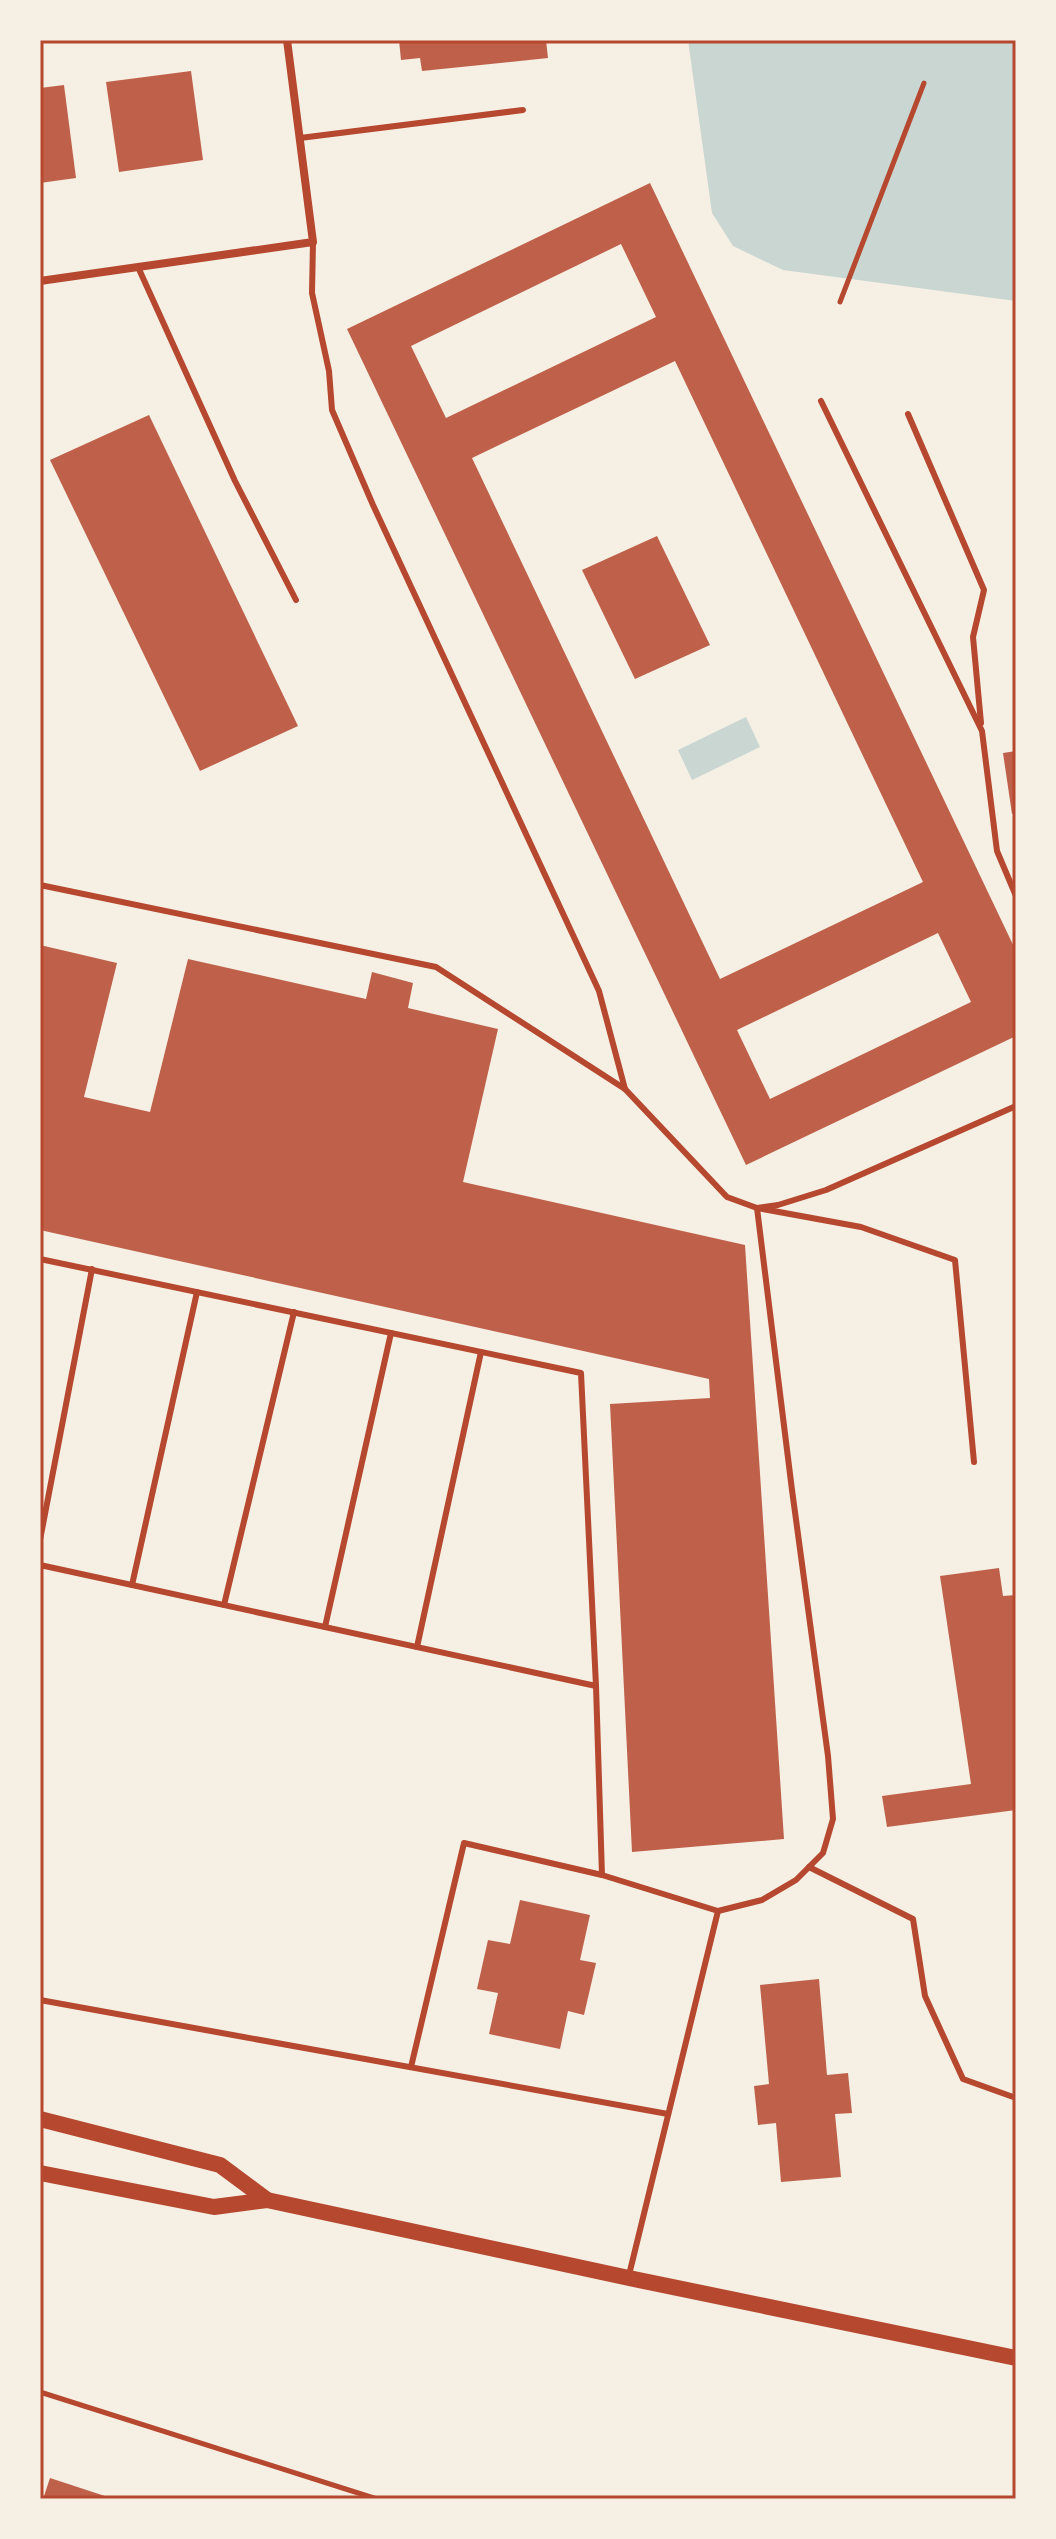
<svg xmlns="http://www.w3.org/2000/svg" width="1056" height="2539" viewBox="0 0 1056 2539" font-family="Rubik,sans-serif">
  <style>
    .water { fill: #c9d6d2 }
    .building { fill: #bf614a; fill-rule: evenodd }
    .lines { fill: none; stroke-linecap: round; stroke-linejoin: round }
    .path { stroke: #b5482f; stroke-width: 5 }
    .service { stroke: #b5482f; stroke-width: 6 }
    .minor { stroke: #b5482f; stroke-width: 8 }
    .secondary { stroke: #b5482f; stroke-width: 16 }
    .neatline { fill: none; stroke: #b5482f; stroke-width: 3 }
  </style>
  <rect width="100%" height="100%" fill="#f6efe4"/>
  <g class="water">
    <path d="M 688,40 L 1016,40 L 1016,301 L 783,270 L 733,246 L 712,213 Z"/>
    <path d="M 746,717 L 760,747 L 692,780 L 678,750 Z"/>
  </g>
  <g class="building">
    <path d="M 399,40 L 546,40 L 548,58 L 422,71 L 420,58 L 401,60 Z"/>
    <path d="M 191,71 L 203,160 L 119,172 L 106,82 Z"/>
    <path d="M 64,85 L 76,178 L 40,183 L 40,88 Z"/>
    <path d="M 650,183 L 1016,951 L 1016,1036 L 746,1165 L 347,329 ZM 621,244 L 656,317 L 446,418 L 411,346 ZM 675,361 L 923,882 L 720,979 L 472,458 ZM 938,933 L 971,1002 L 770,1099 L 737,1030 Z"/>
    <path d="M 149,415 L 298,726 L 200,771 L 50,460 Z"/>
    <path d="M 657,536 L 710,645 L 635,679 L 582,570 Z"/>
    <path d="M 1016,751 L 1016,813 L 1012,814 L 1003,753 Z"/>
    <path d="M 40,945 L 117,963 L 84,1097 L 150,1112 L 188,959 L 366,999 L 372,972 L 413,983 L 408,1008 L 498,1029 L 463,1182 L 745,1245 L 784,1839 L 632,1852 L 610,1404 L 710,1398 L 709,1379 L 40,1230 Z"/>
    <path d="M 999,1568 L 1003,1596 L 1016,1595 L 1016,1810 L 887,1827 L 882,1796 L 971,1784 L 940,1576 Z"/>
    <path d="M 520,1900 L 590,1915 L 580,1960 L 596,1963 L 584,2015 L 568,2011 L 560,2049 L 489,2034 L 498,1993 L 477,1989 L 488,1940 L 510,1944 Z"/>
    <path d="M 819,1979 L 827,2075 L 848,2073 L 852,2113 L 835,2114 L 841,2177 L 781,2182 L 776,2123 L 758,2125 L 754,2086 L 769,2084 L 760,1985 Z"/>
    <path d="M 50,2478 L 111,2498 L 111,2499 L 43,2499 Z"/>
  </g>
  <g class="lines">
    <g class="path">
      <path d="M 840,302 L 924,83"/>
      <path d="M 40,2392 L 377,2499"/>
    </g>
    <g class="service">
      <path d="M 300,138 L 523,110"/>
      <path d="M 313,242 L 312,293 L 329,371 L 332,410 L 373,505 L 599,991 L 625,1089"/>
      <path d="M 138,267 L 235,481 L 296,600"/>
      <path d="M 821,401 L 982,731 L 997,851 L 1016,896"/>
      <path d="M 908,414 L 984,590 L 973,637 L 981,723"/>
      <path d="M 40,885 L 436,967 L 625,1089 L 727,1197 L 757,1208 L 778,1205 L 826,1190 L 1016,1106"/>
      <path d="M 40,1259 L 581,1373 L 596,1686 L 602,1875 L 718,1911 L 629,2275"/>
      <path d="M 40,1540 L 92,1269"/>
      <path d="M 40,1565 L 596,1686"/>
      <path d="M 132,1585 L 197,1292"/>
      <path d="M 224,1605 L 294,1312"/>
      <path d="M 325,1627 L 391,1333"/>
      <path d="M 417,1647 L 481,1352"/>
      <path d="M 809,1867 L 913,1919 L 925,1996 L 963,2079 L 1016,2098"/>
      <path d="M 718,1911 L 762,1900 L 796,1880 L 823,1853 L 833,1819 L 828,1756 L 792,1490 L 757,1208 L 861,1227 L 955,1260 L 974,1462"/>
      <path d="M 40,2000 L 668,2114"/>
      <path d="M 411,2067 L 464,1843 L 602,1875"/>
    </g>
    <path class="minor" d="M 40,281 L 313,242 L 287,40"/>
    <g class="secondary">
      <path d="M 40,2119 L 220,2165 L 267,2200"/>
      <path d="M 40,2173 L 214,2207 L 267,2200 L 629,2278 L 1016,2358"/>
    </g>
  </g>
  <rect width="1056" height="2539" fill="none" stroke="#f6efe4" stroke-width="84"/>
  <rect x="42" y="42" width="972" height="2455" class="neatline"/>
</svg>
